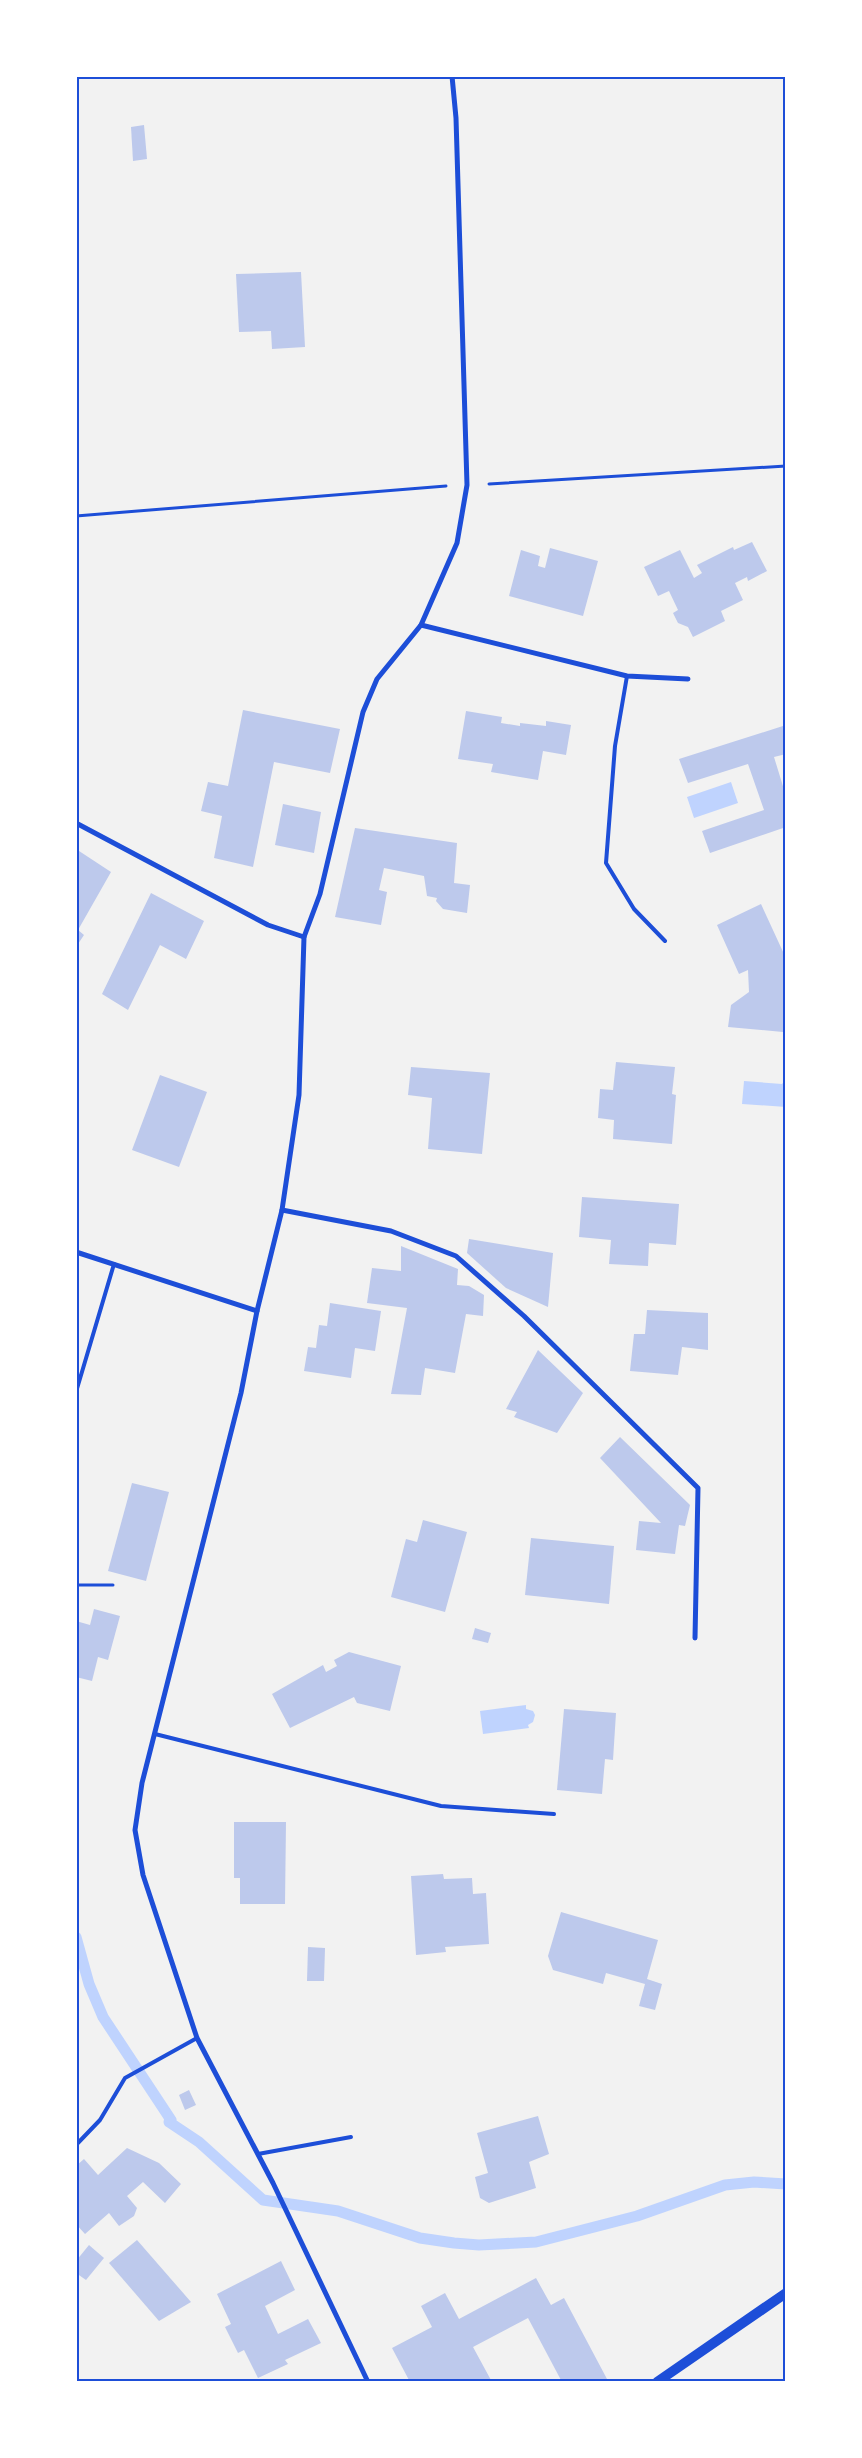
<svg xmlns="http://www.w3.org/2000/svg" width="862" height="2458" viewBox="0 0 862 2458" font-family="Commissioner,sans-serif">
  <style>
    .water { fill: #bfd3fe }
    .lines { fill: none; stroke-linecap: round; stroke-linejoin: round }
    .stream { stroke: #bfd3fe; stroke-width: 11 }
    .building { fill: #bdc9ec }
    .path { stroke: #1d4ed8; stroke-width: 3 }
    .service { stroke: #1d4ed8; stroke-width: 4 }
    .minor { stroke: #1d4ed8; stroke-width: 5 }
    .secondary { stroke: #1d4ed8; stroke-width: 10 }
    .neatline { fill: none; stroke: #1d4ed8; stroke-width: 2 }
  </style>
  <rect width="100%" height="100%" fill="#f2f2f2"/>
  <g class="water">
    <path d="M 731,782 L 738,803 L 694,818 L 687,797 Z"/>
    <path d="M 786,1079 L 786,1107 L 742,1104 L 744,1081 L 782,1084 Z"/>
    <path d="M 526,1705 L 526,1709 L 533,1711 L 535,1715 L 533,1722 L 528,1725 L 529,1728 L 483,1734 L 480,1711 Z"/>
  </g>
  <g class="lines">
    <path class="stream" d="M 76,1937 L 89,1984 L 103,2017 L 171,2120 L 169,2122 L 199,2142 L 263,2200 L 338,2211 L 420,2238 L 454,2243 L 479,2245 L 536,2242 L 637,2216 L 725,2185 L 754,2182 L 786,2184"/>
  </g>
  <g class="building">
    <path d="M 144,125 L 147,159 L 133,161 L 131,127 Z"/>
    <path d="M 301,272 L 305,347 L 272,349 L 271,331 L 239,332 L 236,274 Z"/>
    <path d="M 752,542 L 767,571 L 748,581 L 747,577 L 735,583 L 743,600 L 721,611 L 725,621 L 693,637 L 688,627 L 678,623 L 673,613 L 678,610 L 669,591 L 658,596 L 644,567 L 680,550 L 694,578 L 702,573 L 697,565 L 733,547 L 734,550 Z"/>
    <path d="M 550,548 L 598,561 L 583,616 L 509,596 L 521,550 L 540,556 L 538,566 L 545,568 Z"/>
    <path d="M 243,710 L 340,729 L 330,773 L 274,762 L 253,867 L 214,858 L 222,816 L 201,811 L 208,782 L 228,786 Z"/>
    <path d="M 466,711 L 502,717 L 501,723 L 520,726 L 520,723 L 546,726 L 546,721 L 571,725 L 566,755 L 543,751 L 538,780 L 491,772 L 493,764 L 458,759 Z"/>
    <path d="M 786,725 L 786,754 L 774,757 L 786,796 L 786,827 L 710,853 L 702,831 L 764,810 L 748,764 L 688,783 L 679,759 Z"/>
    <path d="M 283,804 L 321,812 L 314,853 L 275,845 Z"/>
    <path d="M 355,828 L 457,843 L 454,883 L 470,885 L 467,913 L 443,909 L 436,901 L 437,898 L 427,896 L 424,876 L 384,868 L 379,890 L 387,892 L 381,925 L 335,917 Z"/>
    <path d="M 76,849 L 111,872 L 78,930 L 84,935 L 76,947 Z"/>
    <path d="M 151,893 L 204,921 L 186,959 L 160,945 L 128,1010 L 102,994 Z"/>
    <path d="M 761,904 L 784,954 L 786,954 L 786,1008 L 783,1032 L 728,1027 L 731,1005 L 749,992 L 748,970 L 739,974 L 717,925 Z"/>
    <path d="M 616,1062 L 675,1067 L 672,1094 L 676,1095 L 672,1144 L 613,1139 L 614,1120 L 598,1118 L 600,1089 L 613,1090 Z"/>
    <path d="M 411,1067 L 490,1073 L 482,1154 L 428,1149 L 432,1098 L 408,1095 Z"/>
    <path d="M 160,1075 L 207,1092 L 179,1167 L 132,1150 Z"/>
    <path d="M 582,1197 L 679,1204 L 676,1245 L 649,1243 L 648,1266 L 609,1264 L 611,1240 L 579,1237 Z"/>
    <path d="M 469,1239 L 553,1253 L 548,1307 L 506,1288 L 467,1253 Z"/>
    <path d="M 401,1246 L 458,1269 L 457,1285 L 469,1286 L 484,1295 L 483,1316 L 466,1314 L 455,1373 L 425,1368 L 421,1395 L 391,1394 L 407,1308 L 367,1303 L 372,1268 L 401,1271 Z"/>
    <path d="M 330,1303 L 381,1311 L 375,1351 L 355,1348 L 351,1378 L 304,1371 L 308,1347 L 316,1348 L 319,1325 L 327,1326 Z"/>
    <path d="M 647,1310 L 708,1313 L 708,1350 L 682,1347 L 678,1375 L 630,1371 L 634,1334 L 645,1334 Z"/>
    <path d="M 538,1350 L 583,1393 L 557,1433 L 514,1417 L 517,1412 L 506,1409 Z"/>
    <path d="M 620,1437 L 690,1505 L 685,1526 L 679,1525 L 675,1554 L 636,1550 L 639,1521 L 661,1523 L 600,1458 Z"/>
    <path d="M 132,1483 L 169,1492 L 146,1581 L 108,1571 Z"/>
    <path d="M 423,1520 L 467,1532 L 445,1612 L 391,1597 L 406,1539 L 417,1542 Z"/>
    <path d="M 531,1538 L 614,1546 L 609,1604 L 525,1595 Z"/>
    <path d="M 94,1609 L 120,1616 L 108,1660 L 98,1657 L 92,1681 L 76,1677 L 76,1621 L 90,1625 Z"/>
    <path d="M 475,1628 L 491,1633 L 488,1643 L 472,1639 Z"/>
    <path d="M 349,1652 L 401,1666 L 390,1711 L 357,1703 L 354,1697 L 290,1728 L 272,1694 L 323,1665 L 326,1672 L 337,1666 L 334,1660 Z"/>
    <path d="M 564,1709 L 616,1713 L 613,1760 L 605,1759 L 602,1794 L 557,1790 Z"/>
    <path d="M 234,1822 L 286,1822 L 285,1904 L 240,1904 L 240,1878 L 234,1878 Z"/>
    <path d="M 443,1874 L 444,1879 L 472,1878 L 473,1894 L 486,1893 L 489,1944 L 445,1947 L 446,1952 L 416,1955 L 411,1876 Z"/>
    <path d="M 561,1912 L 658,1940 L 647,1979 L 662,1984 L 655,2010 L 639,2006 L 645,1984 L 606,1973 L 603,1984 L 553,1970 L 548,1956 Z"/>
    <path d="M 308,1947 L 325,1948 L 324,1981 L 307,1981 Z"/>
    <path d="M 189,2090 L 196,2105 L 185,2110 L 179,2095 Z"/>
    <path d="M 538,2116 L 549,2154 L 529,2162 L 536,2188 L 489,2203 L 480,2198 L 475,2177 L 488,2173 L 477,2133 Z"/>
    <path d="M 127,2148 L 159,2163 L 181,2184 L 165,2203 L 143,2182 L 127,2196 L 137,2208 L 134,2216 L 119,2226 L 109,2213 L 85,2234 L 76,2224 L 76,2166 L 84,2159 L 98,2175 Z"/>
    <path d="M 137,2240 L 191,2302 L 159,2321 L 109,2263 Z"/>
    <path d="M 89,2245 L 104,2258 L 86,2280 L 76,2273 L 76,2261 Z"/>
    <path d="M 281,2261 L 295,2290 L 265,2306 L 278,2334 L 308,2319 L 321,2343 L 285,2360 L 288,2364 L 258,2378 L 244,2350 L 238,2353 L 225,2327 L 231,2324 L 217,2294 Z"/>
    <path d="M 536,2278 L 551,2305 L 564,2298 L 607,2379 L 601,2382 L 562,2382 L 528,2318 L 473,2347 L 492,2382 L 410,2382 L 392,2348 L 432,2327 L 421,2306 L 445,2293 L 459,2319 Z"/>
  </g>
  <g class="lines">
    <g class="path">
      <path d="M 489,484 L 786,466"/>
      <path d="M 76,516 L 446,486"/>
      <path d="M 76,1585 L 113,1585"/>
    </g>
    <g class="service">
      <path d="M 627,676 L 615,746 L 606,863 L 634,909 L 665,941"/>
      <path d="M 76,1392 L 114,1264"/>
      <path d="M 155,1734 L 441,1806 L 554,1814"/>
      <path d="M 76,2145 L 100,2120 L 125,2078 L 197,2038"/>
      <path d="M 258,2154 L 351,2137"/>
    </g>
    <g class="minor">
      <path d="M 421,625 L 627,676 L 688,679"/>
      <path d="M 76,823 L 268,925 L 304,937"/>
      <path d="M 282,1210 L 391,1231 L 456,1256 L 524,1316 L 698,1488 L 695,1638"/>
      <path d="M 76,1252 L 257,1311"/>
      <path d="M 368,2382 L 273,2183 L 197,2038 L 143,1875 L 135,1830 L 142,1783 L 241,1393 L 257,1311 L 282,1210 L 299,1095 L 304,937 L 320,894 L 363,712 L 377,679 L 421,625 L 457,543 L 467,485 L 456,118 L 452,76"/>
    </g>
    <path class="secondary" d="M 657,2382 L 786,2293"/>
  </g>
  <rect width="862" height="2458" fill="none" stroke="#ffffff" stroke-width="155"/>
  <rect x="78" y="78" width="706" height="2302" class="neatline"/>
</svg>
